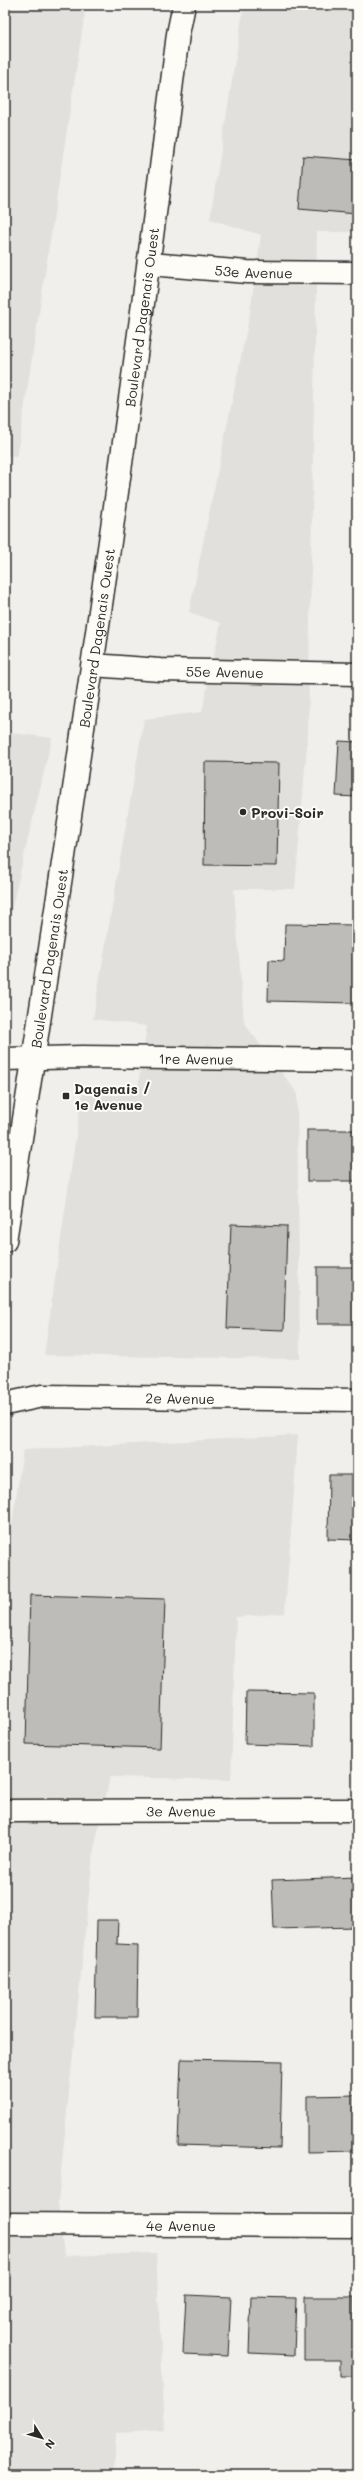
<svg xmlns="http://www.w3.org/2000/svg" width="362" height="2480" viewBox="0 0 362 2480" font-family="Mali,sans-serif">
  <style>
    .built { fill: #e1e0dc }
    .building { fill: #bdbcb8; stroke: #2b2b2b }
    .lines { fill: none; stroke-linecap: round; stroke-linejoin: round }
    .street-casing { stroke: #2b2b2b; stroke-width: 25 }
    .secondary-casing { stroke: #2b2b2b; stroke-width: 25 }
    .street { stroke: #fdfcf7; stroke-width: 22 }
    .secondary { stroke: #fdfcf7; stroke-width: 22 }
    .poi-dot { fill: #2b2b2b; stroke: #fdfcf7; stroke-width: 1.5 }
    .labels { text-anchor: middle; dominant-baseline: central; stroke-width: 4; stroke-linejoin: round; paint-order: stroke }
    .street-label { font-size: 14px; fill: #2b2b2b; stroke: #fdfcf7 }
    .poi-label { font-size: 14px; font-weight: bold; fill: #2b2b2b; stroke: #fdfcf7; text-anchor: start }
  </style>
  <rect width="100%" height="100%" fill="#f0efeb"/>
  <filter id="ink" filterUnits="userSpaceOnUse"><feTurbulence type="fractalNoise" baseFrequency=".025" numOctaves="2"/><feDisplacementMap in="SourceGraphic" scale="8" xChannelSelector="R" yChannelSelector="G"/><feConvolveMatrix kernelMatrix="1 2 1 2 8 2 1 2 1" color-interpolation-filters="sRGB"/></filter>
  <g filter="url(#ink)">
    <g class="built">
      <path d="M 5,5 L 86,5 L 17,456 L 5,455 Z"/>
      <path d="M 244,5 L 357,5 L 357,232 L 317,232 L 308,733 L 295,889 L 234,889 L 244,1023 L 297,1093 L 300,1359 L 44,1355 L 82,1094 L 137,1092 L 147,1026 L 93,1019 L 144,719 L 202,712 L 221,623 L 189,612 L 250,313 L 261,235 L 210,219 Z"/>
      <path d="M 5,732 L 52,738 L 5,936 Z"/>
      <path d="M 298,1435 L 285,1613 L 236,1617 L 231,1780 L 110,1777 L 93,1854 L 58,2202 L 64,2256 L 156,2253 L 165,2430 L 116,2433 L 114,2475 L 5,2475 L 5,1850 L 8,1850 L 8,1779 L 5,1777 L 5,1572 L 23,1450 Z"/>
    </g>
    <g class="building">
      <path d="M 303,156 L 357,160 L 357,214 L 299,209 Z"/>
      <path d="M 339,741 L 357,742 L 357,797 L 336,796 Z"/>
      <path d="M 205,762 L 279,763 L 277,866 L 204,865 Z"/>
      <path d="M 285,924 L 356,925 L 355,1003 L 268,1001 L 269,960 L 284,961 Z"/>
      <rect x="307" y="1130" width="50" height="51"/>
      <path d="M 231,1224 L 287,1226 L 284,1330 L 227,1328 Z"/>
      <rect x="317" y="1267" width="40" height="57"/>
      <path d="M 329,1475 L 357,1475 L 357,1540 L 328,1539 Z"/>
      <path d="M 30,1595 L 165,1599 L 160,1748 L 26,1744 Z"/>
      <path d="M 246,1692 L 314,1693 L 314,1746 L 245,1744 Z"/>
      <path d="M 357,1877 L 357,1927 L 274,1929 L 272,1880 Z"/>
      <path d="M 97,1920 L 118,1920 L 117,1944 L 138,1945 L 137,2017 L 95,2017 Z"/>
      <path d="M 181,2059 L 282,2061 L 280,2148 L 178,2145 Z"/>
      <path d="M 357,2095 L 357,2151 L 307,2152 L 307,2096 Z"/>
      <path d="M 186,2295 L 231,2297 L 228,2356 L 183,2354 Z"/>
      <path d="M 251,2297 L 296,2298 L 294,2355 L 249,2353 Z"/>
      <path d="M 304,2297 L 354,2297 L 355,2376 L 340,2376 L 340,2360 L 304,2360 Z"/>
    </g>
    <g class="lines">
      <defs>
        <g id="street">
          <path id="s1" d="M 150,264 L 247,272 L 357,273"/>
          <path id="s2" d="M 93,665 L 160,670 L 357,674"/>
          <path id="s3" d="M 5,1059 L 82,1057 L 357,1060"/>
          <path id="s4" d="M 5,1404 L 42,1396 L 357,1400"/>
          <path id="s5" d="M 5,1811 L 357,1810"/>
          <path id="s6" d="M 5,2224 L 357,2226"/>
        </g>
        <g id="secondary">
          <path id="s7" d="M 5,1241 C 68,839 128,437 178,34 L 184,5"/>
        </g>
      </defs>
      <use href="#street" class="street-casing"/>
      <use href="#secondary" class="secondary-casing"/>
      <use href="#street" class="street"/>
      <use href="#secondary" class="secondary"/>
    </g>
  </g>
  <g class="poi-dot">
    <circle cx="243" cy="812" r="4"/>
    <rect x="62" y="1092" width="8" height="8" rx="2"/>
  </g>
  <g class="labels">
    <g class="street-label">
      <text stroke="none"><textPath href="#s1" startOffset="104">53e Avenue</textPath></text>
      <text stroke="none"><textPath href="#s7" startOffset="934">Boulevard Dagenais Ouest</textPath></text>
      <text stroke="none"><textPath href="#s7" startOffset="610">Boulevard Dagenais Ouest</textPath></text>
      <text stroke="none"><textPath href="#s2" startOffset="132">55e Avenue</textPath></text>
      <text stroke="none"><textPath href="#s7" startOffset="286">Boulevard Dagenais Ouest</textPath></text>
      <text stroke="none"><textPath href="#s3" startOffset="191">1re Avenue</textPath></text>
      <text stroke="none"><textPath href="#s4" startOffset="176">2e Avenue</textPath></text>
      <text stroke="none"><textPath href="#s5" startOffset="176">3e Avenue</textPath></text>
      <text stroke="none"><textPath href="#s6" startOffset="176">4e Avenue</textPath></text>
    </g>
    <g class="poi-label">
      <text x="251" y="812">Provi-Soir</text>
      <text x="74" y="1088">Dagenais /<tspan x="74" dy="16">1e Avenue</tspan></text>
    </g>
  </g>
  <rect width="362" height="2480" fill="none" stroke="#fdfcf7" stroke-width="20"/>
  <rect x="10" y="10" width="342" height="2460" fill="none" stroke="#2b2b2b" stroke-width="1.5" filter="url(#ink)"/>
  <g transform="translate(42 2438) rotate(127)" stroke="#fdfcf7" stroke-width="3" paint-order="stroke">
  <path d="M0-3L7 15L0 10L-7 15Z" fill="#2b2b2b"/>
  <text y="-6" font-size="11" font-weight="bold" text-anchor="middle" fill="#2b2b2b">N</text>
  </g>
</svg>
